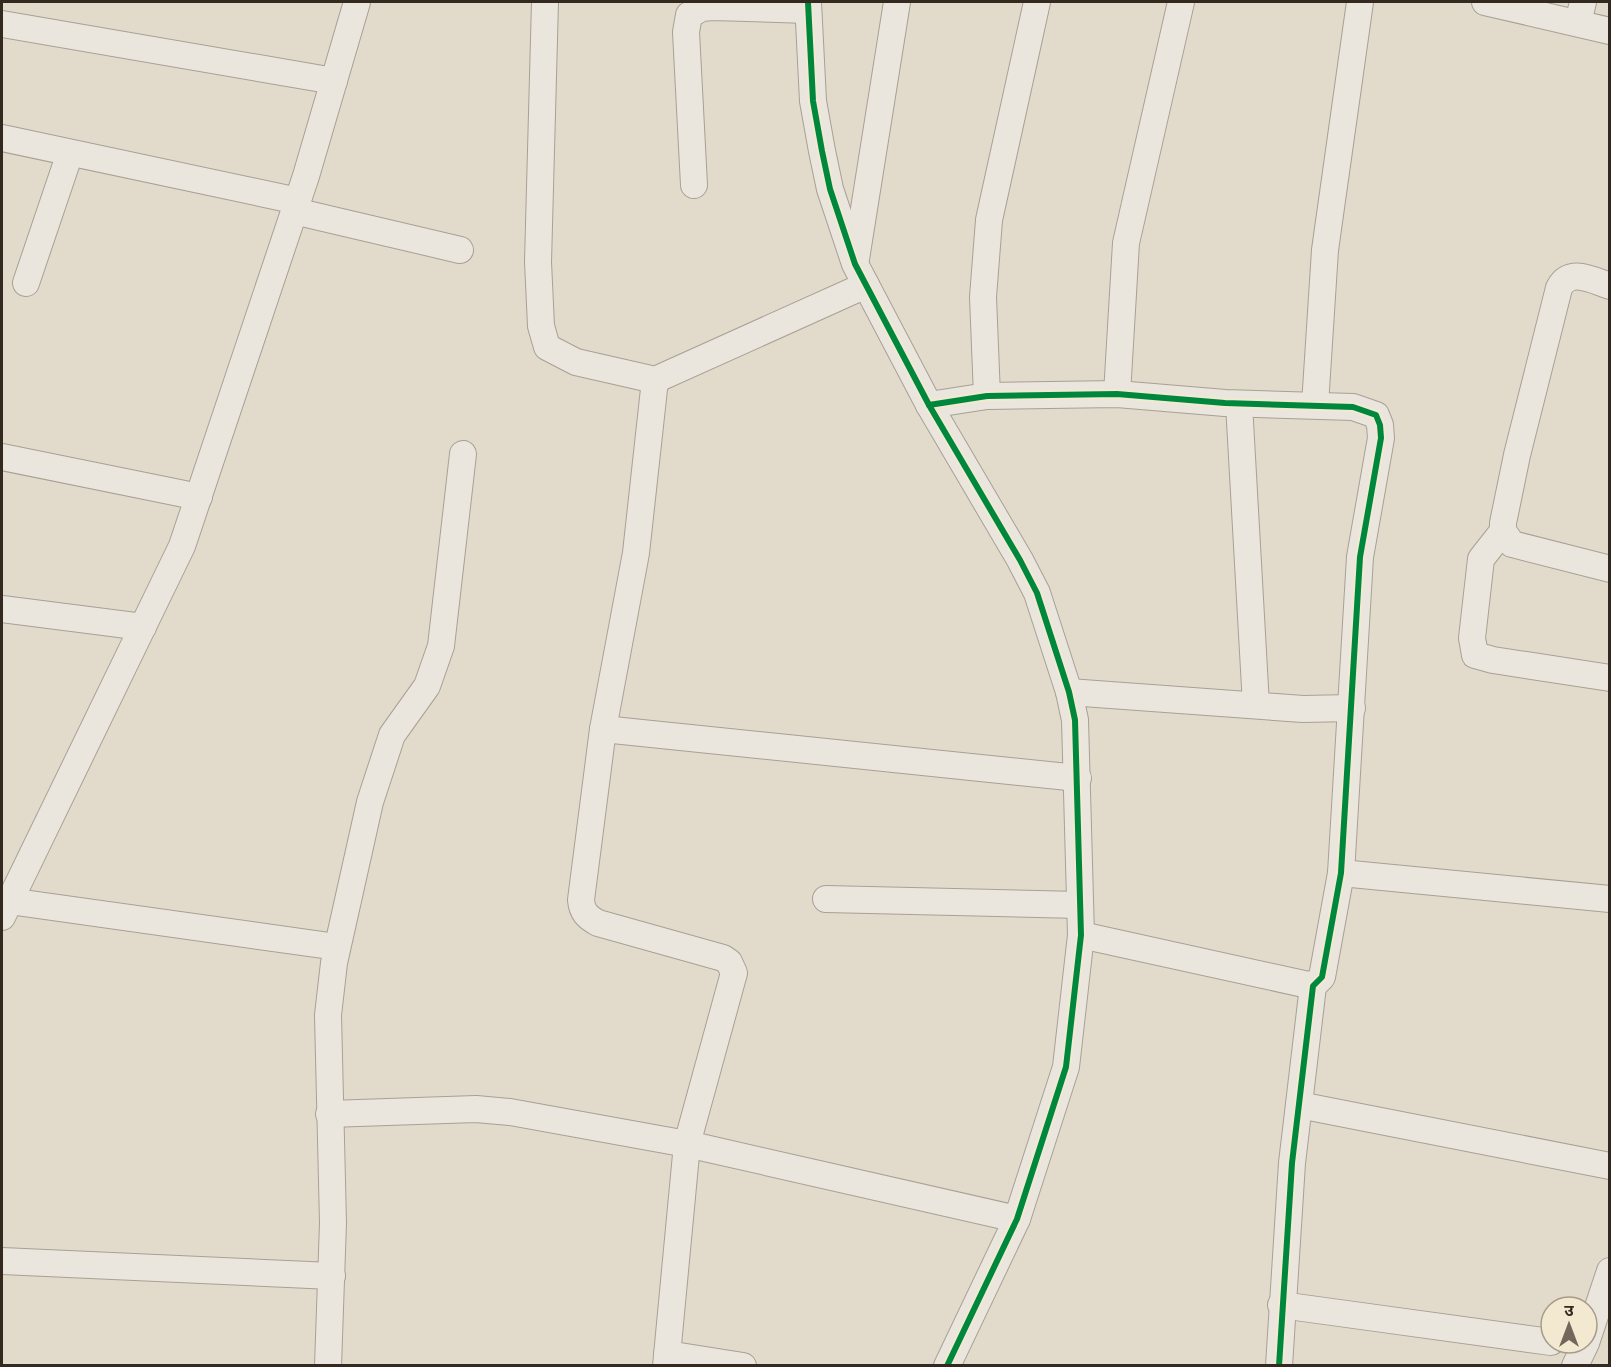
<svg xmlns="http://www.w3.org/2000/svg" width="1611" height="1367" viewBox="0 0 1611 1367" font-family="Lora,'Noto Sans Devanagari',serif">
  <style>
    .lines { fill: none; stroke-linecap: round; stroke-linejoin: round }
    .street-casing { stroke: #a7a095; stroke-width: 28 }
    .street { stroke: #eae6dd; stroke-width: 26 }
    .cycleway-casing { stroke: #f3e9d1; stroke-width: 10 }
    .cycleway { stroke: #00873e; stroke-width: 6 }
  </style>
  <rect width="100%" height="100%" fill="#e2dbcb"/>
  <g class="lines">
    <defs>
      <g id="street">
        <path d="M 545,2 L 538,262 L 541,326 L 547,347 L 576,362 L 655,380 L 866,285"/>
        <path d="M 808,2 L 813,101 L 822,151 L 830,189 L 855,264 L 929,405 L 1020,560 L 1037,593 L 1069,692 L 1075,720 L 1081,935 L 1066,1067 L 1017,1219 L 947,1366"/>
        <path d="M 1485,2 L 1610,31"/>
        <path d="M 1578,23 L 1583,2"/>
        <path d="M 2,24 L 334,81"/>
        <path d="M 2,138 L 298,201"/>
        <path d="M 694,185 L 686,32 L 689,15 L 702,8 L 713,7 L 808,10"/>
        <path d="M 294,211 L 460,250"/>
        <path d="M 856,259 L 897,2"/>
        <path d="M 26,283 L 70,153"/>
        <path d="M 1610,286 C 1592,280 1570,267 1559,288 L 1517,455 L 1503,523 L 1503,531 L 1512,544 L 1610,569"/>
        <path d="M 655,380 L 636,553 L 603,729 L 581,900 C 582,912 587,917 598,923 L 723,958 L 729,962 L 734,973 L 687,1144 L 666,1366"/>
        <path d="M 1117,394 L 1126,243 L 1181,2"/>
        <path d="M 987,396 L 983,297 L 989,220 L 1037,2"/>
        <path d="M 1239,404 L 1256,705"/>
        <path d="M 929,405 L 987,396 L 1117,394 L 1225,403 L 1353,407 L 1376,415 L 1380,425 L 1381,438 L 1360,557 L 1341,873 L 1322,977 L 1313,986 L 1292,1163 L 1279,1366"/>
        <path d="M 1315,405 L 1325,250 L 1360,2"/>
        <path d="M 2,457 L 199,497"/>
        <path d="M 1503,531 L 1481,559 L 1472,638 L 1475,655 L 1493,660 L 1610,678"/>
        <path d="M 2,609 L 143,627"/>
        <path d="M 1069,692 L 1303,709 L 1352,708"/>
        <path d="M 603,729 L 1078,778"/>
        <path d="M 1341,873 L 1610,899"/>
        <path d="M 826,899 L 1080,905"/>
        <path d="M 9,901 L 337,947"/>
        <path d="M 2,917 L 182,546 L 306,176 L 357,2"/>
        <path d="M 1081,935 L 1313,986"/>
        <path d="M 1299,1105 L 1610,1166"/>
        <path d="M 329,1114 L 476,1109 L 510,1112 L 687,1144 L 1017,1219"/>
        <path d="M 2,1261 L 332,1276"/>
        <path d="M 1281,1305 L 1551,1342"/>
        <path d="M 1587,1340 L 1610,1271"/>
        <path d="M 667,1354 L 743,1366"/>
        <path d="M 328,1366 L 333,1223 L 328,1015 L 334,963 L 370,802 L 392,735 L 427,686 L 441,646 L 463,454"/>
        <path d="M 1575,1366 L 1586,1343"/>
      </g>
    </defs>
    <use href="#street" class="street-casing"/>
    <use href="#street" class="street"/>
    <defs>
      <g id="cycleway">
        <path d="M 808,2 L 813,101 L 822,151 L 830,189 L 855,264 L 929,405 L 1020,560 L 1037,593 L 1069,692 L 1075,720 L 1081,935 L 1066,1067 L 1017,1219 L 947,1366"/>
        <path d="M 929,405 L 987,396 L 1117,394 L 1225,403 L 1353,407 L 1376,415 L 1380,425 L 1381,438 L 1360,557 L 1341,873 L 1322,977 L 1313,986 L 1292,1163 L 1279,1366"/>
      </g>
    </defs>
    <use href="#cycleway" class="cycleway-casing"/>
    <use href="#cycleway" class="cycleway"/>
  </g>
  <rect width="1611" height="1367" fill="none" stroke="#34291e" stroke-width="6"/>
  <g transform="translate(1569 1325)"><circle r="28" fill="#f3e9d1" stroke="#a79c89" stroke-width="1.5"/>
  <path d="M0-4.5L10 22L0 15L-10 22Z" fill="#71675b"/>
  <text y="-9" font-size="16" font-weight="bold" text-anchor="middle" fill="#34291e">उ</text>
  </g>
</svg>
